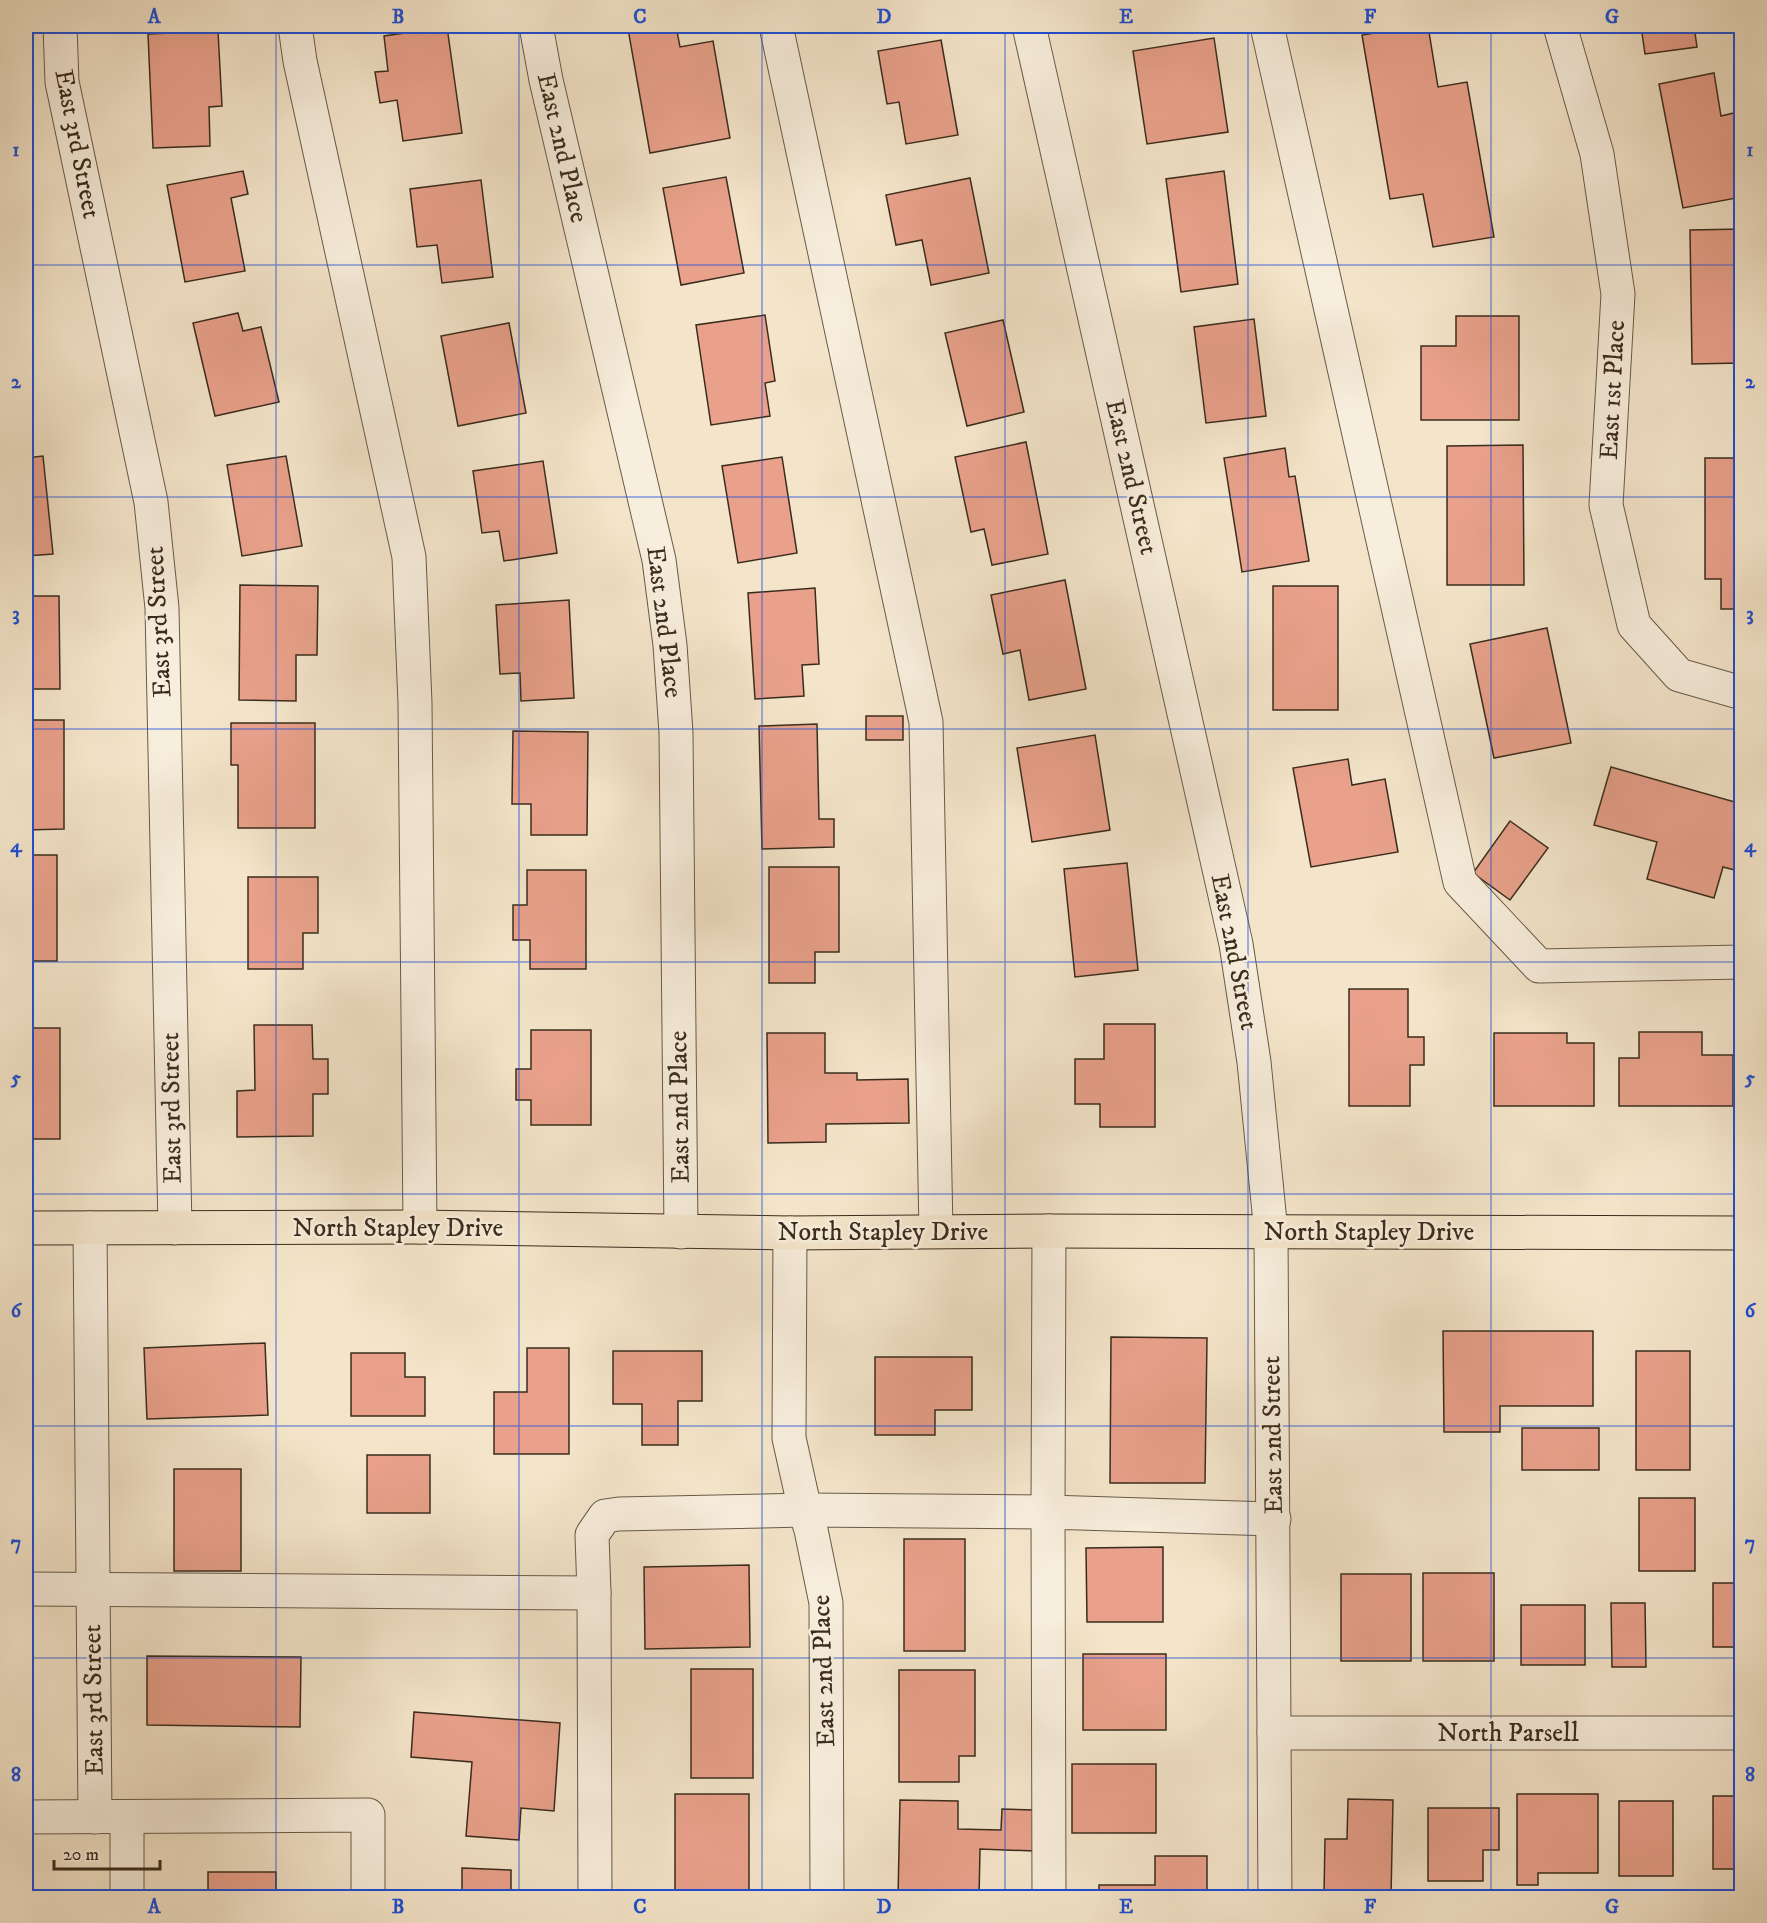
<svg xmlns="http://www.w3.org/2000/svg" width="1767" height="1923" viewBox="0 0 1767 1923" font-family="'IM FELL DW Pica',serif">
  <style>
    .building { fill: #e9a18b; stroke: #3a2c1d; stroke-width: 1.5 }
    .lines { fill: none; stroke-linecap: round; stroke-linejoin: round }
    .minor-casing { stroke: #685a48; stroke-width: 35 }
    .major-casing { stroke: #3a2c1d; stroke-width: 35 }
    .minor { stroke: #f8eedd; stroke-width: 33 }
    .major { stroke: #f4e5ca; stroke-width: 33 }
    .grid { fill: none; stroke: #1d4ed8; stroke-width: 1.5; stroke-opacity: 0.55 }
    .labels { text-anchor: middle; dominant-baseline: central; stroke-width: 5; stroke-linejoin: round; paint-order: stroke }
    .street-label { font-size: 26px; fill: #3a2c1d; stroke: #f8eedd }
    .neatline { fill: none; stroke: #1d4ed8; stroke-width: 2 }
    .grid-label { font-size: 20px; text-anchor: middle; font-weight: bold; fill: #1d4ed8 }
  </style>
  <rect width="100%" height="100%" fill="#f4e5ca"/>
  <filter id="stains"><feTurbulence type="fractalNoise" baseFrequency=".00333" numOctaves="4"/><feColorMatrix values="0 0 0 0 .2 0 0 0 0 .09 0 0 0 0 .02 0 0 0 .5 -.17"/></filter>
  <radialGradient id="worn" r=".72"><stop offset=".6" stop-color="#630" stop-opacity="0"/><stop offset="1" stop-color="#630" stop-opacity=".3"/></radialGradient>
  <g class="building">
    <path d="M 648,26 L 676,26 L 680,47 L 713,41 L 730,138 L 650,153 L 628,29 Z"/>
    <path d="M 1420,26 L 1428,26 L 1438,87 L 1467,82 L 1494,237 L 1433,247 L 1423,194 L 1390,199 L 1362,35 Z"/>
    <path d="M 1641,26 L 1694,26 L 1697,47 L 1645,54 Z"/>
    <path d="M 447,27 L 462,133 L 403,141 L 397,100 L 380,103 L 375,72 L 388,71 L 384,36 Z"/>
    <path d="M 218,31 L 222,106 L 209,107 L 210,146 L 153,148 L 148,34 Z"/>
    <path d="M 1214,38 L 1228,132 L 1147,144 L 1133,51 Z"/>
    <path d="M 941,40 L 958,135 L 906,144 L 899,102 L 887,104 L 878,51 Z"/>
    <path d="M 1714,73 L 1721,116 L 1742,111 L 1742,197 L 1683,208 L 1659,84 Z"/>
    <path d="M 243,171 L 248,194 L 231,198 L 245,271 L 185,282 L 167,185 Z"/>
    <path d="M 1224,171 L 1238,284 L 1181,292 L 1166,179 Z"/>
    <path d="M 726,177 L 744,273 L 681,285 L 663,188 Z"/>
    <path d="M 970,178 L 989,273 L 931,285 L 922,240 L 896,245 L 886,195 Z"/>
    <path d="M 481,180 L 493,277 L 442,283 L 437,245 L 417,247 L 410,189 Z"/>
    <path d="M 1742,229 L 1742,363 L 1692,364 L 1690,230 Z"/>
    <path d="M 238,313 L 243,331 L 261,327 L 279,402 L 215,416 L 193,323 Z"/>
    <path d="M 765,315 L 775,381 L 765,383 L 770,416 L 711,425 L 696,325 Z"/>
    <path d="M 1456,316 L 1519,316 L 1519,420 L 1421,420 L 1421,346 L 1456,346 Z"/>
    <path d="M 1254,319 L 1266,416 L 1206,423 L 1194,327 Z"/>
    <path d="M 1003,320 L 1024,412 L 967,426 L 945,333 Z"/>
    <path d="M 509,323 L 526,413 L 458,426 L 441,336 Z"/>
    <path d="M 26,376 L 33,406 L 26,408 Z"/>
    <path d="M 1026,442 L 1048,554 L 992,565 L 984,529 L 971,532 L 955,457 Z"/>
    <path d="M 1523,445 L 1524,585 L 1447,585 L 1447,446 Z"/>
    <path d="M 1285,448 L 1289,477 L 1295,476 L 1309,561 L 1242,572 L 1224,458 Z"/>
    <path d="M 43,456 L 53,554 L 26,556 L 26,458 Z"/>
    <path d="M 286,456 L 302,546 L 242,556 L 227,465 Z"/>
    <path d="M 782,457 L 797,553 L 738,563 L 722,466 Z"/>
    <path d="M 1705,458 L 1742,458 L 1742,609 L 1721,609 L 1721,579 L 1705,579 Z"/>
    <path d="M 543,461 L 557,553 L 504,561 L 499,531 L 482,533 L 473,471 Z"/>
    <path d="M 1065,580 L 1086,689 L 1029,700 L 1020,650 L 1003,654 L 991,595 Z"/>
    <path d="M 240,585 L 318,586 L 317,655 L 296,655 L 296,701 L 239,700 Z"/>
    <rect x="1273" y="586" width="65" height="124"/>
    <path d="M 815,588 L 819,664 L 802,665 L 804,696 L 755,699 L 748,593 Z"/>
    <path d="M 26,596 L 59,596 L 60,689 L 26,689 Z"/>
    <path d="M 569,600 L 574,698 L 521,701 L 520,673 L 500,674 L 496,605 Z"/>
    <path d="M 1547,628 L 1571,743 L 1494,758 L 1470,644 Z"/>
    <rect x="866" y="716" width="37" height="24"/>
    <path d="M 26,720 L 64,720 L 64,829 L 26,830 Z"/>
    <path d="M 231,723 L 315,723 L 315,828 L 238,828 L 238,765 L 231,765 Z"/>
    <path d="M 817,724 L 819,819 L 834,819 L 834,847 L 762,849 L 759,726 Z"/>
    <path d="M 513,731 L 588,732 L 587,835 L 531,835 L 531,804 L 512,804 Z"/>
    <path d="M 1095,735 L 1110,830 L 1032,842 L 1017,748 Z"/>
    <path d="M 1348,759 L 1352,785 L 1385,779 L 1398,852 L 1311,867 L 1293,768 Z"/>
    <path d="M 1611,767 L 1742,804 L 1742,872 L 1723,867 L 1714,898 L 1647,879 L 1657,842 L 1594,825 Z"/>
    <path d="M 1510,821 L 1548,848 L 1510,900 L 1473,873 Z"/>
    <rect x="26" y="855" width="31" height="106"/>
    <path d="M 1127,863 L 1138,970 L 1075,977 L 1064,869 Z"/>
    <path d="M 769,867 L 839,867 L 839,952 L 815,952 L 815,983 L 769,983 Z"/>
    <path d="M 527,870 L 586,870 L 586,969 L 530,969 L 530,940 L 513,940 L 513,905 L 527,905 Z"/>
    <path d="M 248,877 L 318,877 L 318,933 L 303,933 L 303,969 L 248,969 Z"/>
    <path d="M 1349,989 L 1408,989 L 1408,1037 L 1424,1037 L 1424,1065 L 1410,1065 L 1410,1106 L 1349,1106 Z"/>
    <path d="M 1104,1024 L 1155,1024 L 1155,1127 L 1100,1127 L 1100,1104 L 1075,1104 L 1075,1059 L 1104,1059 Z"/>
    <path d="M 254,1025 L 312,1025 L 313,1059 L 328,1059 L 328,1094 L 313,1094 L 313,1136 L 237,1137 L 237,1091 L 255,1090 Z"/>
    <rect x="26" y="1028" width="34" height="111"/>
    <path d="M 531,1030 L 591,1030 L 591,1125 L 531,1125 L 531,1100 L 516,1100 L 516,1069 L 531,1069 Z"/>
    <path d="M 1639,1032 L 1702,1032 L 1702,1055 L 1733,1055 L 1733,1106 L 1619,1106 L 1619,1058 L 1639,1058 Z"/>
    <path d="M 767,1033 L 825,1033 L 825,1073 L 857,1073 L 857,1080 L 908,1079 L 909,1123 L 826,1124 L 826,1142 L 768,1143 Z"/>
    <path d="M 1494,1033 L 1567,1033 L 1567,1043 L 1594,1043 L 1594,1106 L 1494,1106 Z"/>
    <path d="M 1443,1331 L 1593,1331 L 1593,1406 L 1500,1406 L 1500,1432 L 1444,1432 Z"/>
    <path d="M 26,1337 L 32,1337 L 33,1392 L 26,1392 Z"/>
    <path d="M 1111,1337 L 1207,1338 L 1205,1483 L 1110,1483 Z"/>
    <path d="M 265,1343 L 268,1415 L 147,1419 L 144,1348 Z"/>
    <path d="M 527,1348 L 569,1348 L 569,1454 L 494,1454 L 494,1392 L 527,1392 Z"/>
    <path d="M 613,1351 L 702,1351 L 702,1401 L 678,1401 L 678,1445 L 642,1445 L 642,1404 L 613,1404 Z"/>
    <rect x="1636" y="1351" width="54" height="119"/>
    <path d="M 351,1353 L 405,1353 L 405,1377 L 425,1377 L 425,1416 L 351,1416 Z"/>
    <path d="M 875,1357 L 972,1357 L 972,1410 L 935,1410 L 935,1435 L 875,1435 Z"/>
    <rect x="1522" y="1428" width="77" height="42"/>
    <rect x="367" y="1455" width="63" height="58"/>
    <rect x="174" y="1469" width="67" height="102"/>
    <rect x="1639" y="1498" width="56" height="73"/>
    <rect x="904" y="1539" width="61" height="112"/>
    <path d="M 1163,1547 L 1163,1622 L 1087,1622 L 1086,1548 Z"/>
    <path d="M 749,1565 L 750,1647 L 645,1649 L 644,1567 Z"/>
    <rect x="1423" y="1573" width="71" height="88"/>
    <rect x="1341" y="1574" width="70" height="87"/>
    <rect x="1713" y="1583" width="29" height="64"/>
    <path d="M 1611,1603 L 1645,1603 L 1646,1667 L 1612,1667 Z"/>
    <rect x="1521" y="1605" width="64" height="60"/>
    <rect x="26" y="1645" width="5" height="81"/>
    <rect x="1083" y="1654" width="83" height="76"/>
    <path d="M 147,1656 L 301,1657 L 300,1727 L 147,1725 Z"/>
    <rect x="691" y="1669" width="62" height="109"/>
    <path d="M 899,1670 L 975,1670 L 975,1756 L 959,1756 L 959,1782 L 899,1782 Z"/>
    <path d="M 414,1712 L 560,1723 L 554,1811 L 521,1808 L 519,1840 L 466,1836 L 472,1762 L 411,1757 Z"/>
    <rect x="1072" y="1764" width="84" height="69"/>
    <rect x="675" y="1794" width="74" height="104"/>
    <path d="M 1517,1794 L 1598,1794 L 1598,1873 L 1538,1873 L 1538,1885 L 1517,1885 Z"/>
    <rect x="1713" y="1796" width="29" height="73"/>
    <path d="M 1348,1799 L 1393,1800 L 1391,1896 L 1324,1894 L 1325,1839 L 1347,1839 Z"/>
    <path d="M 900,1800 L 958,1801 L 958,1829 L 1001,1830 L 1002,1809 L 1035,1810 L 1035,1851 L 980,1849 L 979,1898 L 898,1898 Z"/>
    <rect x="1619" y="1801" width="54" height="75"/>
    <path d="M 1428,1808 L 1499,1808 L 1499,1850 L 1483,1850 L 1483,1881 L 1428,1881 Z"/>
    <path d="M 1155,1856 L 1207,1856 L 1207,1898 L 1099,1898 L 1099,1885 L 1155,1885 Z"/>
    <path d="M 462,1868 L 511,1870 L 511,1898 L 462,1898 Z"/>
    <rect x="208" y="1872" width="68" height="26"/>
  </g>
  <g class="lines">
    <defs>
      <g id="minor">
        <path d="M 60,26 L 62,82 L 151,502 L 162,608 L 175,1228"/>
        <path d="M 295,26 L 300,61 L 409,557 L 415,703 L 420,1227"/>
        <path d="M 536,26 L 546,80 L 659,560 L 670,645 L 676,733 L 681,1232"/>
        <path d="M 776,26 L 926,722 L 936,1231"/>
        <path d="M 1029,26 L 1236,944 L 1254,1062 L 1271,1232 L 1275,1898"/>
        <path d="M 1267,26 L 1460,882 L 1539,966 L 1742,962"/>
        <path d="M 1560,26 L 1597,154 L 1618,294 L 1606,505 L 1634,625 L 1679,675 L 1742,693"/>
        <path d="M 90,1228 L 95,1817"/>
        <path d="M 790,1233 L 789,1438 L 805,1510 L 811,1530 L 826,1603 L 827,1898"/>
        <path d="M 26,1589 L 594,1593"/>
        <path d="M 1274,1733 L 1742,1733"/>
        <path d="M 26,1817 L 368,1815 L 368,1898"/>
        <path d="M 127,1817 L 127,1898"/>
        <path d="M 595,1898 L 594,1593 L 592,1535 L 605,1516 L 619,1514 L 805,1510 L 1048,1512 L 1049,1231"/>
        <path d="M 1049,1898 L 1048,1512 L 1274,1519"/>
      </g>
      <path id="major" d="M 26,1228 L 420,1227 L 790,1233 L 1049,1231 L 1742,1233"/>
    </defs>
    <use href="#minor" class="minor-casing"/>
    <use href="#major" class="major-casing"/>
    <use href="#minor" class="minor"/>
    <use href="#major" class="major"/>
  </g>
  <path class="grid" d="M 276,26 L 276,1898M 519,26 L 519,1898M 762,26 L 762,1898M 1005,26 L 1005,1898M 1248,26 L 1248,1898M 1491,26 L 1491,1898M 26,265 L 1742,265M 26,497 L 1742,497M 26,729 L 1742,729M 26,962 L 1742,962M 26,1194 L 1742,1194M 26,1426 L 1742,1426M 26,1658 L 1742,1658"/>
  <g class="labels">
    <g class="street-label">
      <text transform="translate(77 144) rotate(79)">East 3rd Street</text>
      <text transform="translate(562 148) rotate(77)">East 2nd Place</text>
      <text transform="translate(1613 390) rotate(-87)">East 1st Place</text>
      <text transform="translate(1131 477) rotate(77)">East 2nd Street</text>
      <text transform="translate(159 622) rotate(-93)">East 3rd Street</text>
      <text transform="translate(664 622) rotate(83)">East 2nd Place</text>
      <text transform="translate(1234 952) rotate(79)">East 2nd Street</text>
      <text transform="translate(680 1107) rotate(-91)">East 2nd Place</text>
      <text transform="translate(172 1108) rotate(-91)">East 3rd Street</text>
      <text x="398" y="1228">North Stapley Drive</text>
      <text x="883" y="1232">North Stapley Drive</text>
      <text x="1369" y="1232">North Stapley Drive</text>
      <text transform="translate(1273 1435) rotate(-91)">East 2nd Street</text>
      <text transform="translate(824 1671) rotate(-92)">East 2nd Place</text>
      <text transform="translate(94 1700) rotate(-91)">East 3rd Street</text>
      <text x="1508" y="1733">North Parsell</text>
    </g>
  </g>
  <rect width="1767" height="1923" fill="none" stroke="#f4e5ca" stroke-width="66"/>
  <path d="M54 1860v9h106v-9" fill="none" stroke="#3a2c1d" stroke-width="3"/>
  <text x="63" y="1860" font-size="18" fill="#3a2c1d" stroke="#f8eedd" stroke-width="4.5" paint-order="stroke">20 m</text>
  <rect x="33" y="33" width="1701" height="1857" class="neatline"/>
  <g class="grid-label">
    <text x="154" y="23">A</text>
    <text x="398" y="23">B</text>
    <text x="640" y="23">C</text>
    <text x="884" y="23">D</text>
    <text x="1126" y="23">E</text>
    <text x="1370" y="23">F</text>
    <text x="1612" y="23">G</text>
    <text x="16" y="156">1</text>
    <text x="1750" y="156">1</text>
    <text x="16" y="388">2</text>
    <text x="1750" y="388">2</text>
    <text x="16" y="620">3</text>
    <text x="1750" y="620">3</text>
    <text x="16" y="852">4</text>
    <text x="1750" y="852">4</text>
    <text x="16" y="1084">5</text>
    <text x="1750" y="1084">5</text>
    <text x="16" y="1317">6</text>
    <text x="1750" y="1317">6</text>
    <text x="16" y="1549">7</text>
    <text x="1750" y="1549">7</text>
    <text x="16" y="1781">8</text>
    <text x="1750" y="1781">8</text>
    <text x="154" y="1913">A</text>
    <text x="398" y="1913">B</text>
    <text x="640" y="1913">C</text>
    <text x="884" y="1913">D</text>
    <text x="1126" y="1913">E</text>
    <text x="1370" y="1913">F</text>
    <text x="1612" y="1913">G</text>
  </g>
  <rect width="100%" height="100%" filter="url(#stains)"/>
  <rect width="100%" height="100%" fill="url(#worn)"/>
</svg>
